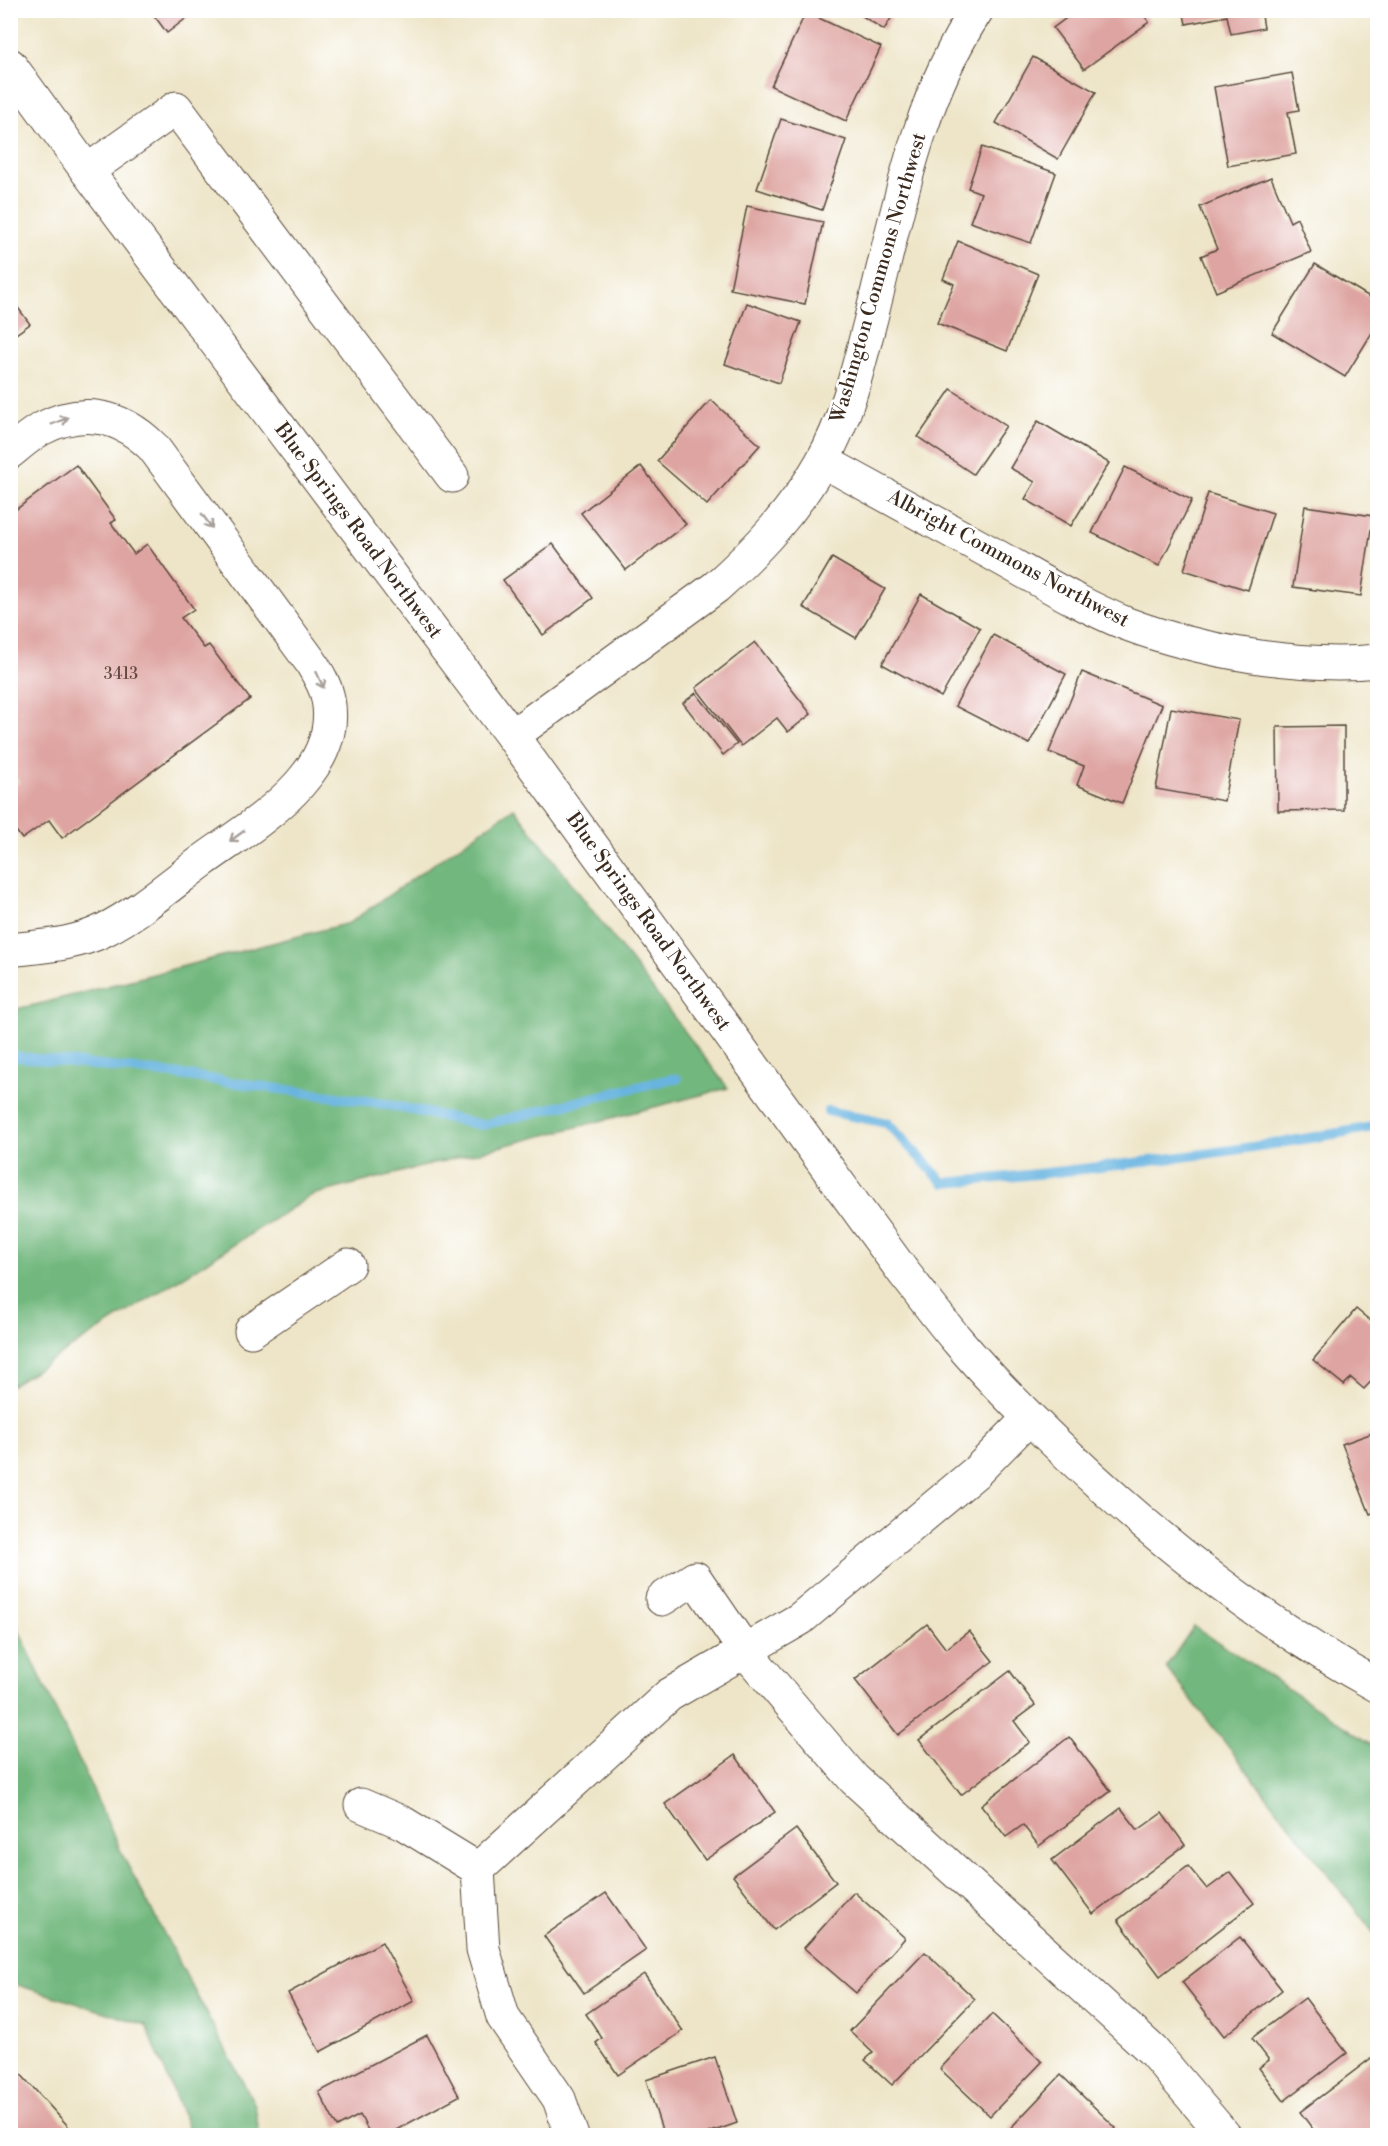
<svg xmlns="http://www.w3.org/2000/svg" width="1388" height="2146" viewBox="0 0 1388 2146" font-family="'Libre Bodoni',serif">
  <style>
    .forest { fill: #72b87e; stroke: #56714e; stroke-width: 1.5 }
    .lines { fill: none; stroke-linecap: round; stroke-linejoin: round }
    .stream { stroke: #67b4e0; stroke-width: 10 }
    .building { fill: #dea4a1 }
    .minor-casing { stroke: #564638; stroke-width: 35 }
    .minor { stroke: #fff; stroke-width: 33 }
    .oneway { stroke: #a79f9a }
    .labels { text-anchor: middle; dominant-baseline: central; stroke-width: 5; stroke-linejoin: round; paint-order: stroke }
    .number-label { font-size: 16px; fill: #64483f }
    .street-label { font-size: 20px; fill: #3b2a1e; stroke: #fff }
  </style>
  <rect width="100%" height="100%" fill="#fff"/>
  <filter id="ink" filterUnits="userSpaceOnUse"><feTurbulence type="fractalNoise" baseFrequency=".0167" numOctaves="2"/><feDisplacementMap in="SourceGraphic" scale="12" xChannelSelector="R" yChannelSelector="G"/><feConvolveMatrix kernelMatrix="1 2 1 2 8 2 1 2 1" color-interpolation-filters="sRGB"/></filter>
  <filter id="wash" filterUnits="userSpaceOnUse"><feTurbulence type="fractalNoise" baseFrequency=".008" numOctaves="4" result="noise"/><feDisplacementMap in="SourceGraphic" scale="24" xChannelSelector="R" yChannelSelector="G"/><feGaussianBlur stdDeviation="1.35" result="paint"/><feColorMatrix in="noise" values="0 0 0 0 0 0 0 0 0 0 0 0 0 0 0 0 0 1.4 0 .05"/><feComposite in="paint" operator="in"/></filter>
  <g filter="url(#wash)">
    <rect width="100%" height="100%" fill="#eee5c8"/>
    <g class="forest">
      <path d="M 514,808 L 728,1088 L 312,1195 L 11,1386 L 11,1010 L 39,1004 L 349,923 Z"/>
      <path d="M 11,1613 L 125,1860 L 255,2105 L 259,2135 L 191,2135 L 146,2025 L 11,1983 Z"/>
      <path d="M 1194,1626 L 1377,1748 L 1377,1937 L 1166,1667 Z"/>
    </g>
    <g class="lines">
      <g class="stream">
        <path d="M 10,1056 L 173,1074 L 380,1103 L 482,1125 L 670,1079 L 677,1079"/>
        <path d="M 828,1111 L 887,1123 L 944,1183 C 1089,1170 1234,1153 1378,1126"/>
      </g>
    </g>
    <g id="blocks">
      <g class="building">
        <path d="M 150,10 L 197,10 L 167,33 Z"/>
        <path d="M 853,10 L 896,10 L 884,30 Z"/>
        <path d="M 1077,10 L 1140,10 L 1149,22 L 1084,69 L 1053,28 Z"/>
        <path d="M 1183,10 L 1261,10 L 1264,28 L 1231,34 L 1227,16 L 1186,24 Z"/>
        <path d="M 806,12 L 881,47 L 846,121 L 771,86 Z"/>
        <path d="M 1033,57 L 1096,92 L 1058,159 L 996,123 Z"/>
        <path d="M 1292,73 L 1299,110 L 1288,112 L 1296,154 L 1228,166 L 1214,87 Z"/>
        <path d="M 781,119 L 846,140 L 822,210 L 757,189 Z"/>
        <path d="M 982,147 L 1056,173 L 1031,243 L 970,222 L 981,193 L 968,188 Z"/>
        <path d="M 1271,177 L 1290,222 L 1297,218 L 1311,252 L 1216,292 L 1201,256 L 1217,249 L 1200,207 Z"/>
        <path d="M 747,206 L 823,222 L 805,304 L 730,289 Z"/>
        <path d="M 958,241 L 1038,274 L 1007,351 L 937,323 L 954,284 L 943,279 Z"/>
        <path d="M 1315,264 L 1378,302 L 1378,323 L 1345,377 L 1272,333 Z"/>
        <path d="M 10,297 L 30,324 L 10,338 Z"/>
        <path d="M 747,303 L 801,322 L 779,383 L 725,364 Z"/>
        <path d="M 951,389 L 1006,426 L 973,474 L 918,437 Z"/>
        <path d="M 711,400 L 760,445 L 707,505 L 657,461 Z"/>
        <path d="M 1038,421 L 1109,463 L 1071,526 L 1025,499 L 1035,482 L 1010,468 Z"/>
        <path d="M 76,465 L 116,520 L 111,523 L 134,554 L 147,544 L 194,609 L 181,618 L 204,648 L 209,645 L 250,699 L 62,838 L 49,820 L 22,839 L 10,823 L 10,789 L 19,782 L 10,770 L 10,514 Z"/>
        <path d="M 641,466 L 686,524 L 626,570 L 581,513 Z"/>
        <path d="M 1125,467 L 1192,500 L 1159,566 L 1092,533 Z"/>
        <path d="M 1208,493 L 1273,513 L 1248,590 L 1184,570 Z"/>
        <path d="M 1305,506 L 1373,516 L 1361,596 L 1293,587 Z"/>
        <path d="M 553,544 L 593,598 L 543,635 L 503,580 Z"/>
        <path d="M 832,558 L 885,589 L 856,638 L 803,607 Z"/>
        <path d="M 921,594 L 980,628 L 941,697 L 882,664 Z"/>
        <path d="M 993,635 L 1066,674 L 1029,744 L 955,706 Z"/>
        <path d="M 755,642 L 811,714 L 788,732 L 777,718 L 741,746 L 696,688 Z"/>
        <path d="M 1082,672 L 1162,705 L 1122,803 L 1077,785 L 1084,766 L 1049,752 Z"/>
        <path d="M 696,693 L 737,744 L 723,755 L 683,703 Z"/>
        <path d="M 1171,708 L 1239,720 L 1224,801 L 1156,789 Z"/>
        <path d="M 1344,726 L 1344,810 L 1278,811 L 1277,727 Z"/>
        <path d="M 1356,1309 L 1378,1327 L 1378,1374 L 1364,1389 L 1351,1378 L 1344,1385 L 1313,1360 Z"/>
        <path d="M 1378,1431 L 1378,1511 L 1370,1514 L 1342,1444 Z"/>
        <path d="M 927,1624 L 946,1649 L 969,1631 L 993,1661 L 898,1735 L 855,1680 Z"/>
        <path d="M 1010,1671 L 1035,1705 L 1014,1721 L 1030,1742 L 961,1795 L 919,1740 Z"/>
        <path d="M 1069,1737 L 1111,1791 L 1039,1846 L 1023,1825 L 1006,1837 L 981,1805 Z"/>
        <path d="M 735,1755 L 775,1812 L 705,1860 L 665,1804 Z"/>
        <path d="M 1121,1808 L 1138,1830 L 1162,1813 L 1185,1845 L 1093,1914 L 1052,1860 Z"/>
        <path d="M 796,1829 L 836,1882 L 774,1930 L 733,1876 Z"/>
        <path d="M 1188,1866 L 1207,1889 L 1230,1872 L 1254,1903 L 1160,1976 L 1118,1920 Z"/>
        <path d="M 854,1892 L 905,1938 L 856,1993 L 804,1948 Z"/>
        <path d="M 606,1893 L 646,1950 L 584,1993 L 544,1936 Z"/>
        <path d="M 1240,1937 L 1282,1990 L 1224,2036 L 1182,1982 Z"/>
        <path d="M 382,1942 L 414,2001 L 320,2052 L 288,1993 Z"/>
        <path d="M 925,1952 L 975,1999 L 892,2085 L 865,2060 L 873,2053 L 850,2031 Z"/>
        <path d="M 644,1974 L 683,2031 L 618,2075 L 596,2043 L 602,2038 L 586,2014 Z"/>
        <path d="M 1305,1998 L 1347,2053 L 1284,2101 L 1259,2068 L 1269,2060 L 1252,2038 Z"/>
        <path d="M 992,2014 L 1042,2062 L 990,2116 L 940,2069 Z"/>
        <path d="M 427,2035 L 459,2096 L 385,2136 L 371,2136 L 360,2115 L 337,2127 L 319,2092 Z"/>
        <path d="M 1378,2053 L 1378,2136 L 1318,2136 L 1300,2112 Z"/>
        <path d="M 715,2057 L 737,2123 L 700,2136 L 664,2136 L 646,2080 Z"/>
        <path d="M 16,2069 L 68,2126 L 58,2136 L 10,2136 L 10,2074 Z"/>
        <path d="M 1061,2075 L 1116,2128 L 1109,2136 L 1003,2136 Z"/>
        <path d="M 484,2129 L 486,2136 L 467,2136 L 467,2135 Z"/>
      </g>
    </g>
  </g>
  <g filter="url(#ink)">
    <use href="#blocks" fill-opacity="0" stroke="#564638" stroke-width="1.5"/>
    <g class="lines">
      <defs>
        <g id="minor">
          <path d="M 10,65 L 87,171 L 512,736 L 904,1273 C 922,1295 939,1319 958,1341 C 991,1380 1028,1417 1065,1452 C 1160,1543 1263,1623 1378,1686"/>
          <path d="M 87,171 L 176,108 L 452,476"/>
          <path d="M 10,452 C 20,444 30,435 41,429 C 82,407 121,415 153,447 L 311,662 C 318,674 326,686 328,699 C 343,775 251,825 201,862 C 170,885 138,913 104,930 C 75,945 42,946 10,950"/>
          <path d="M 823,461 C 876,490 929,519 982,548 C 1030,574 1077,604 1127,624 C 1199,651 1301,669 1378,661"/>
          <path d="M 512,736 L 716,587 C 757,550 794,511 821,463 C 846,420 858,369 870,322 C 897,216 916,102 977,10"/>
          <path d="M 251,1331 L 348,1265"/>
          <path d="M 662,1599 L 695,1578 L 745,1651 L 854,1779 L 1152,2050 L 1225,2136"/>
          <path d="M 361,1805 L 403,1823 L 478,1869"/>
          <path d="M 478,1869 L 669,1695 L 800,1619 L 976,1472 L 1029,1418"/>
          <path d="M 478,1869 L 483,1949 L 503,2017 L 559,2099 L 572,2136"/>
        </g>
      </defs>
      <use href="#minor" class="minor-casing"/>
      <use href="#minor" class="minor"/>
    </g>
    <defs><path id="oneway-shaft" d="M-6 0H5M1.5-3L5.5 0L1.5 3" fill="none" stroke-width="1.6" stroke-linecap="round" stroke-linejoin="round" transform="scale(1.5)"/></defs>
    <g class="oneway">
      <use href="#oneway-shaft" transform="translate(60 421) rotate(-22)"/>
      <use href="#oneway-shaft" transform="translate(207 521) rotate(54)"/>
      <use href="#oneway-shaft" transform="translate(320 680) rotate(66)"/>
      <use href="#oneway-shaft" transform="translate(237 836) rotate(144)"/>
    </g>
  </g>
  <g class="labels">
    <g class="number-label">
      <text x="121" y="674">3413</text>
    </g>
    <g class="street-label">
      <text transform="translate(879 278) rotate(-74)">Washington Commons Northwest</text>
      <text transform="translate(358 531) rotate(53)">Blue Springs Road Northwest</text>
      <text transform="translate(1008 559) rotate(28)">Albright Commons Northwest</text>
      <text transform="translate(648 922) rotate(54)">Blue Springs Road Northwest</text>
    </g>
  </g>
  <rect width="1388" height="2146" fill="none" stroke="#fff" stroke-width="36"/>
</svg>
